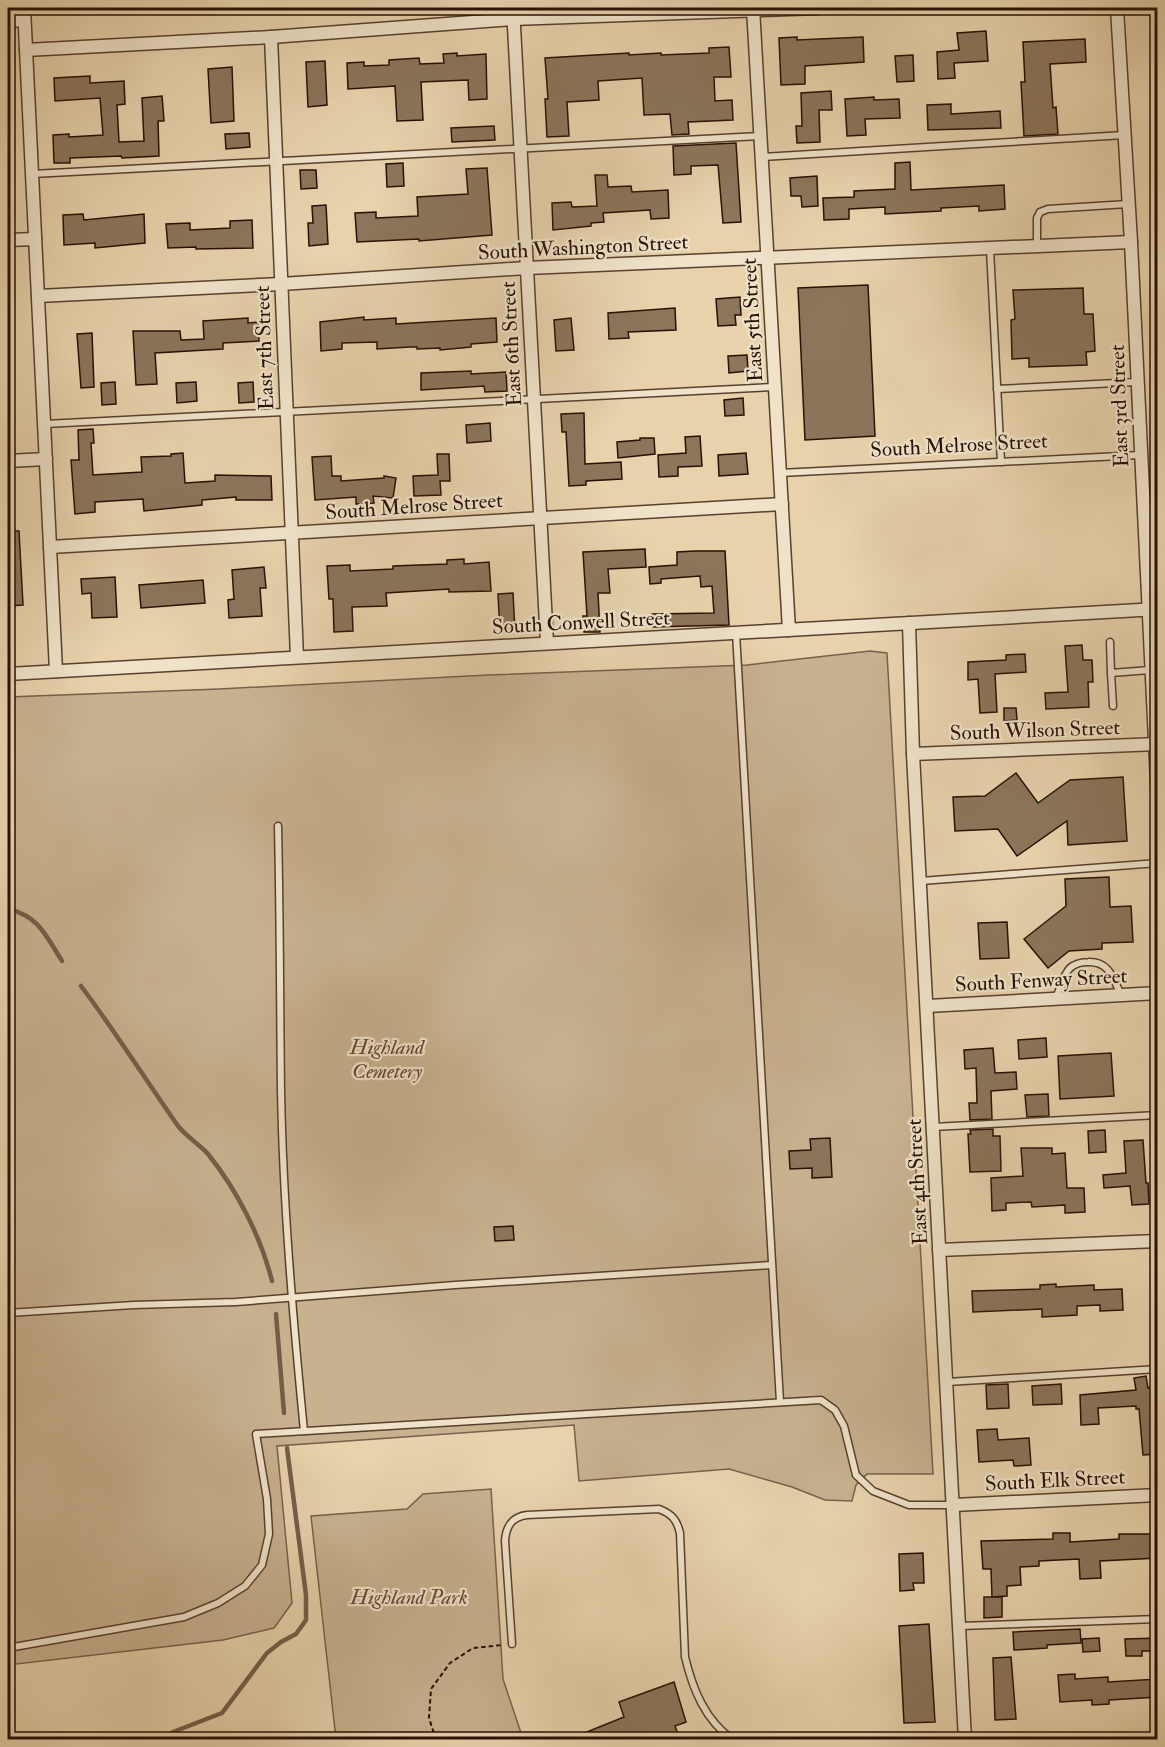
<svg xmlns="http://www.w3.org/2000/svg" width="1165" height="1747" viewBox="0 0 1165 1747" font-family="'IM FELL Double Pica',serif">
<rect width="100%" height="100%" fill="#e7d2ac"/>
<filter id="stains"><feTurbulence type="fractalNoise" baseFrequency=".00333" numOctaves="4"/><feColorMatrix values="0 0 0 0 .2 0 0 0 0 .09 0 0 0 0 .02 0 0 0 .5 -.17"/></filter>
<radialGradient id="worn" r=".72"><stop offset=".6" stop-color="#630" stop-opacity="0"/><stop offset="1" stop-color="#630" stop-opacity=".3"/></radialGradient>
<!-- green -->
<g fill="#c7b18f" stroke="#78604a" stroke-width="1.5">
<polygon points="870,651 887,653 933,1474 867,1474 856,1485 852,1501 825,1500 792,1487 729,1469 579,1481 574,1425 277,1446 292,1603 274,1628 223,1640 8,1665 8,697 219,689 488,675 747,665"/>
<polygon points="491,1489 503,1679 523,1739 336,1739 311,1516 407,1509 423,1494"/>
</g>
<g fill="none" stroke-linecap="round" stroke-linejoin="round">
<!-- stream -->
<g stroke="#745d47" stroke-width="4.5">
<path d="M8,909C39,916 46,936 62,961"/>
<path d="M81,986C115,1031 145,1079 178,1126C187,1137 199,1144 208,1154C237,1190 261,1237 272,1281"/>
<polyline points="276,1314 284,1413"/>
<polyline points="166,1740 173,1732 222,1713 267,1653 281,1642 296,1634 306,1620 306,1595 287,1448"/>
</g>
</g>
<!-- building -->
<g fill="#8b755b" stroke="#281004" stroke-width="1.5">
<polygon points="986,31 988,61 954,63 955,78 938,79 937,52 959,50 957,33"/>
<polygon points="797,37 797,40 863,37 864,62 805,66 805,84 781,85 779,38"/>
<polygon points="1085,39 1086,62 1050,64 1053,108 1056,107 1058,134 1024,136 1021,82 1025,82 1023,42"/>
<polygon points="729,47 731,77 714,77 715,101 732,100 733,120 688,122 689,134 672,135 670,114 644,115 642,78 598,81 599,100 567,102 569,136 547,137 545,99 548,99 545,58 629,53 629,55 661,53 661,55 709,53 709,48"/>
<polygon points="457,53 457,56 486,54 487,99 469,100 468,80 421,82 423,120 397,121 395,86 348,89 347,63 364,62 364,66 389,65 389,60 419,58 420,64 444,63 443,54"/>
<polygon points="913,55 914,81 897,82 895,56"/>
<polygon points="325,61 327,105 308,107 306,62"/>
<polygon points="232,67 234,121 211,123 208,69"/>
<polygon points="90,76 90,83 124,81 125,104 117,105 119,142 144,141 142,98 162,96 164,121 158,121 159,156 122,158 121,156 70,158 70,163 54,163 53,135 69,134 69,137 103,135 100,98 55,101 54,78"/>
<polygon points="831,91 832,110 819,110 820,142 797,143 796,126 802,126 801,93"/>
<polygon points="874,97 874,100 899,99 900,118 865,119 866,135 847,136 845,99"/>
<polygon points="951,104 951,114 1000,111 1001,128 928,130 927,105"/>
<polygon points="494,126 495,140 452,142 451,128"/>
<polygon points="249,133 250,147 226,149 225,134"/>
<polygon points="736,143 741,222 723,223 718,165 691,166 691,174 674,175 673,146"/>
<polygon points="910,162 911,190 1004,185 1005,209 979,211 979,206 941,208 941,211 885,214 885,207 849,209 849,219 824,220 823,198 854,197 854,191 895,189 895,163"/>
<polygon points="403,163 404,186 387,187 386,164"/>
<polygon points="487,168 492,235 419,241 419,239 357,242 355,213 376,212 376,218 418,216 417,197 468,194 466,169"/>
<polygon points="300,170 316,170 317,188 301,189"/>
<polygon points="595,175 607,175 608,187 631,186 632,192 668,190 669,218 651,219 650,210 603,213 604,222 591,223 591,226 553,230 552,203 571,202 572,207 597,206"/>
<polygon points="817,176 818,206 802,207 801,196 791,196 790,178"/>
<polygon points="326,205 328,244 309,246 308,223 313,223 312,206"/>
<polygon points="83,214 84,220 144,214 145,243 95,248 95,243 64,245 63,215"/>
<polygon points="252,220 253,248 196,249 196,247 168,248 166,224 190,223 190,230 230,228 230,221"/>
<polygon points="868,285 875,436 805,440 798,288"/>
<polygon points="1083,288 1084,314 1093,314 1095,351 1086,352 1087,365 1029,367 1029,358 1012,359 1011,320 1015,319 1013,290"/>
<polygon points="740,297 741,315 735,315 736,325 718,326 716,299"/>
<polygon points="675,308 676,330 628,332 629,338 609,339 608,313"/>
<polygon points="364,317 364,320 396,318 396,324 496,318 497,342 471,344 471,347 440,350 440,348 417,349 417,347 410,347 377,349 377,342 342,343 342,349 321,351 320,322"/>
<polygon points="248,318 248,323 258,322 259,341 223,343 223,349 155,353 157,384 136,385 133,331 180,331 181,340 204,339 203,321"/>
<polygon points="571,318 574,350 556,351 554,320"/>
<polygon points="92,333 94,387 81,388 77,334"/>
<polygon points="747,355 748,371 729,373 728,356"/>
<polygon points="471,371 471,374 506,372 507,391 485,392 484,386 421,390 421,373"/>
<polygon points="115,382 116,404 102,405 101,383"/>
<polygon points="196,382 197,401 177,403 176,383"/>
<polygon points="253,382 254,402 239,403 238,383"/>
<polygon points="743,398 744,415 725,416 724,400"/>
<polygon points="584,413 585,464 621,462 622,479 586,481 586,485 569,486 566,432 562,432 561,414"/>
<polygon points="490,423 491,441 467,443 466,425"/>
<polygon points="93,429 94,443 91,443 93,475 142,472 141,457 171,456 171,454 183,453 185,483 215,481 215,475 271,476 272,500 236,500 236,497 202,500 202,505 144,511 143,499 95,502 95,512 75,514 71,460 79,460 78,430"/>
<polygon points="700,436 702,466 678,467 678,476 659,477 658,455 686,453 685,437"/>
<polygon points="640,438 654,438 655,454 618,458 617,442 640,440"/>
<polygon points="746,453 748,474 719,476 718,455"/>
<polygon points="437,454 449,454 450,481 440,481 441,495 414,496 413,476 438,475"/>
<polygon points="331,456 332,476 341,476 341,481 384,478 384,476 396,478 393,498 373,496 374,503 356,504 356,497 315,500 312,457"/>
<polygon points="8,531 19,531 23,605 8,606"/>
<polygon points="645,549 646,567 608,569 610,593 598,593 600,632 584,632 583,616 587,616 583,552"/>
<polygon points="695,551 725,551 729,625 653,627 652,614 714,613 712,586 701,587 700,576 661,579 661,583 650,584 649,567 677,565 677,552"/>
<polygon points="464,559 464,564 489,562 491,591 449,592 449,589 386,593 387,606 352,607 353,631 334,632 333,599 329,599 327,566 350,565 350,571 393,569 393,566 447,564 447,560"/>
<polygon points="264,567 266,588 260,588 262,616 229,618 228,600 234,599 232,570"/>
<polygon points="115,577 117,617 92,618 91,593 82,594 81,579"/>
<polygon points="203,580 205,603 141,608 139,585"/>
<polygon points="513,593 515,631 500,632 498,594"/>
<polygon points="1082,645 1083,660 1092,660 1093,682 1088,682 1089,707 1046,709 1045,693 1068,692 1065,646"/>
<polygon points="1025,654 1026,672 995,674 997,712 980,713 978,679 968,680 968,662 1006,660 1006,655"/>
<polygon points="1004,708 1016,708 1017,720 1004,721"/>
<polygon points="1016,773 1038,803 1070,780 1123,777 1127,841 1068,845 1067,821 1017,856 998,829 955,831 953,797 985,796"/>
<polygon points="1109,877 1110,907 1131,906 1133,942 1102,943 1102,949 1069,951 1048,968 1024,939 1066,906 1065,879"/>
<polygon points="1007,922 1009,958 980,959 978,923"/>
<polygon points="1046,1038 1047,1057 1019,1059 1018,1040"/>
<polygon points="993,1048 995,1073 1016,1072 1017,1089 991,1091 992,1119 970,1120 969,1103 977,1103 976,1068 965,1069 964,1050"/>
<polygon points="1111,1053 1114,1096 1060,1099 1058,1056"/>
<polygon points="1048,1094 1049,1116 1027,1117 1025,1095"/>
<polygon points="993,1129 993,1136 1000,1136 1001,1171 970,1172 968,1134 971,1134 970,1130"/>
<polygon points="1105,1130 1106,1152 1089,1153 1088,1131"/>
<polygon points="830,1138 832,1177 812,1178 812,1168 790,1169 789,1151 811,1150 810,1139"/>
<polygon points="1143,1140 1146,1183 1148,1183 1149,1204 1132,1205 1130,1186 1104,1188 1103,1175 1126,1173 1124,1141"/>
<polygon points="1021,1148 1052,1148 1052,1154 1065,1153 1067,1188 1084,1188 1085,1212 1065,1213 1065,1205 1032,1207 1031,1202 1006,1203 1006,1210 992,1211 991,1178 1023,1176"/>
<polygon points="513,1226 514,1240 495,1241 494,1227"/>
<polygon points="1056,1284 1056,1287 1094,1285 1094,1290 1122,1289 1123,1310 1100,1311 1100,1305 1077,1306 1077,1315 1042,1317 1042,1309 973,1312 972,1291 1040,1289 1040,1285"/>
<polygon points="1146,1376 1148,1388 1155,1387 1156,1408 1153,1408 1155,1435 1158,1435 1158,1454 1143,1455 1139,1409 1136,1409 1136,1406 1098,1408 1099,1424 1081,1425 1080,1395 1136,1390 1134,1378"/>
<polygon points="1008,1384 1009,1408 987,1409 986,1385"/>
<polygon points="1061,1384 1062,1404 1033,1405 1032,1386"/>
<polygon points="997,1429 998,1440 1029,1438 1031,1465 1014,1466 1013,1460 979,1462 977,1430"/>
<polygon points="1053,1533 1070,1533 1070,1542 1119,1539 1119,1534 1158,1534 1158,1558 1100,1561 1101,1578 1080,1579 1079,1559 1039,1561 1039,1566 1020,1567 1021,1585 1007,1586 1007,1596 992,1597 991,1569 983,1569 981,1541 1053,1539"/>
<polygon points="923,1553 924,1583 913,1583 914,1590 900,1591 899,1554"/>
<polygon points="984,1597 1002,1597 1002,1617 984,1618"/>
<polygon points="929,1624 935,1722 904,1723 899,1626"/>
<polygon points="1080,1629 1081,1643 1047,1645 1047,1648 1014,1650 1013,1632"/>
<polygon points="1099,1638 1100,1651 1083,1652 1082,1639"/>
<polygon points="1158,1638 1158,1651 1142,1651 1142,1656 1126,1656 1125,1639"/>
<polygon points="1011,1657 1016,1719 995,1720 993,1658"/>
<polygon points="1075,1674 1075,1679 1108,1677 1108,1682 1158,1679 1158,1697 1109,1700 1109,1704 1092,1705 1092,1700 1060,1702 1058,1675"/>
<polygon points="674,1682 686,1722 675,1726 680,1740 567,1740 624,1717 619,1702"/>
</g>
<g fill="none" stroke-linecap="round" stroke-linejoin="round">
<!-- lane casing -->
<g stroke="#58402e" stroke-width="9">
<g id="lane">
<polyline points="762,157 1125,135"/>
<polyline points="32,174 760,136"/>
<polyline points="1037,246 1037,218 1040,212 1048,209 1128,204"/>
<polyline points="990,249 1001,462"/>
<polyline points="997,389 1137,382"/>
<polyline points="45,424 774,387"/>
<polyline points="780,473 1140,455"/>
<polyline points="736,633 780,1402"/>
<polyline points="1110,642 1111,673 1150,670"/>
<polyline points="1111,673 1113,706"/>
<path d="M278,826C280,914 280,1002 281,1090C283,1204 293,1318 304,1431"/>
<polyline points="921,881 1158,863"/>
<path d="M1056,998C1060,989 1063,975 1070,968C1074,964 1082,962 1088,962C1109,961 1113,978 1121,995"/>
<polyline points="933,1127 1158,1115"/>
<polyline points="8,1313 134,1305 236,1302 455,1285 772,1265"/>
<polyline points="947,1382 1158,1369"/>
<polyline points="960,1626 1158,1619"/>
<path d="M512,1644L505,1541C506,1527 511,1517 527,1515L659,1509C672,1514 677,1520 680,1533L685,1657C693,1690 705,1720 733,1740"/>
<polyline points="8,1648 184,1617 218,1603 245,1586 262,1565 269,1534 267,1499 256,1434 821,1400 835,1410 844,1426 856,1475 873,1491 909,1505 953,1505"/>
</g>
</g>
<!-- street casing -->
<g stroke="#58402e" stroke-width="15">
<g id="street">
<polyline points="24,8 56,671"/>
<polyline points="513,8 547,643"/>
<polyline points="753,8 789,630"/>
<polyline points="1117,8 1131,242 1158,803"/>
<polyline points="8,21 24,20"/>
<polyline points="271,37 297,657"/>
<polyline points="26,50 271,37 513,19 819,8"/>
<polyline points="8,240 35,239"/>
<polyline points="38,296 281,284 527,268 1131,242"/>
<polyline points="8,461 46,459"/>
<path d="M50,547C294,534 538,517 782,504"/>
<polyline points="909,623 913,754 965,1740"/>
<polyline points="8,674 1158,609"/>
<polyline points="913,754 1158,744"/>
<polyline points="928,1006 1158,993"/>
<polyline points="939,1250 1158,1241"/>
<polyline points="954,1505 1158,1495"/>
</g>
</g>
<!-- path -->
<polyline stroke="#281004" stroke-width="2" stroke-dasharray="4.5 3" stroke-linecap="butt" points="436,1740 429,1718 431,1689 450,1663 473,1648 502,1645"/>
<!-- lane -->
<use href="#lane" stroke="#efe2c9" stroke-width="6"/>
<!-- street -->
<use href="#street" stroke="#efe2c9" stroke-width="12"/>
</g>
<g text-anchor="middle" stroke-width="4.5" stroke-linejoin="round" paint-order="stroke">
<!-- street labels -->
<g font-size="21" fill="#281004" stroke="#efe2c9">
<text transform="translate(583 247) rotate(-3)" y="7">South Washington Street</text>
<text transform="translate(752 320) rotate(-93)" y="7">East 5th Street</text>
<text transform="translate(511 344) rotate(-93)" y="7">East 6th Street</text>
<text transform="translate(264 348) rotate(-92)" y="7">East 7th Street</text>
<text transform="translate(1119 406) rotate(-92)" y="7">East 3rd Street</text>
<text transform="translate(959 445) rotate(-3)" y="7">South Melrose Street</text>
<text transform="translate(414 506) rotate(-4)" y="7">South Melrose Street</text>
<text transform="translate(581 622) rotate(-3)" y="7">South Conwell Street</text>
<text transform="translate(1035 730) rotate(-2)" y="7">South Wilson Street</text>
<text transform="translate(1041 980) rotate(-3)" y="7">South Fenway Street</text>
<text transform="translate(917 1182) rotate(-93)" y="7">East 4th Street</text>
<text transform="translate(1055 1480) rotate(-3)" y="7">South Elk Street</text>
</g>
<!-- park labels -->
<g font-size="21" font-style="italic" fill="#604835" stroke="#efe2c9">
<text x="387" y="1054">Highland<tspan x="387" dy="24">Cemetery</tspan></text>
<text x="409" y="1604">Highland Park</text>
</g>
</g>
<!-- margin -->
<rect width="1165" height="1747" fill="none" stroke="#e7d2ac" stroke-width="30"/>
<rect x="9" y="9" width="1147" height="1729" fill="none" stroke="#281004" stroke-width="3"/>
<rect x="15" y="15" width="1135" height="1717" fill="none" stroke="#281004" stroke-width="1.5"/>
<rect width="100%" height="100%" filter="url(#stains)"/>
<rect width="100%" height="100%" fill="url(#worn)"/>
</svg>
